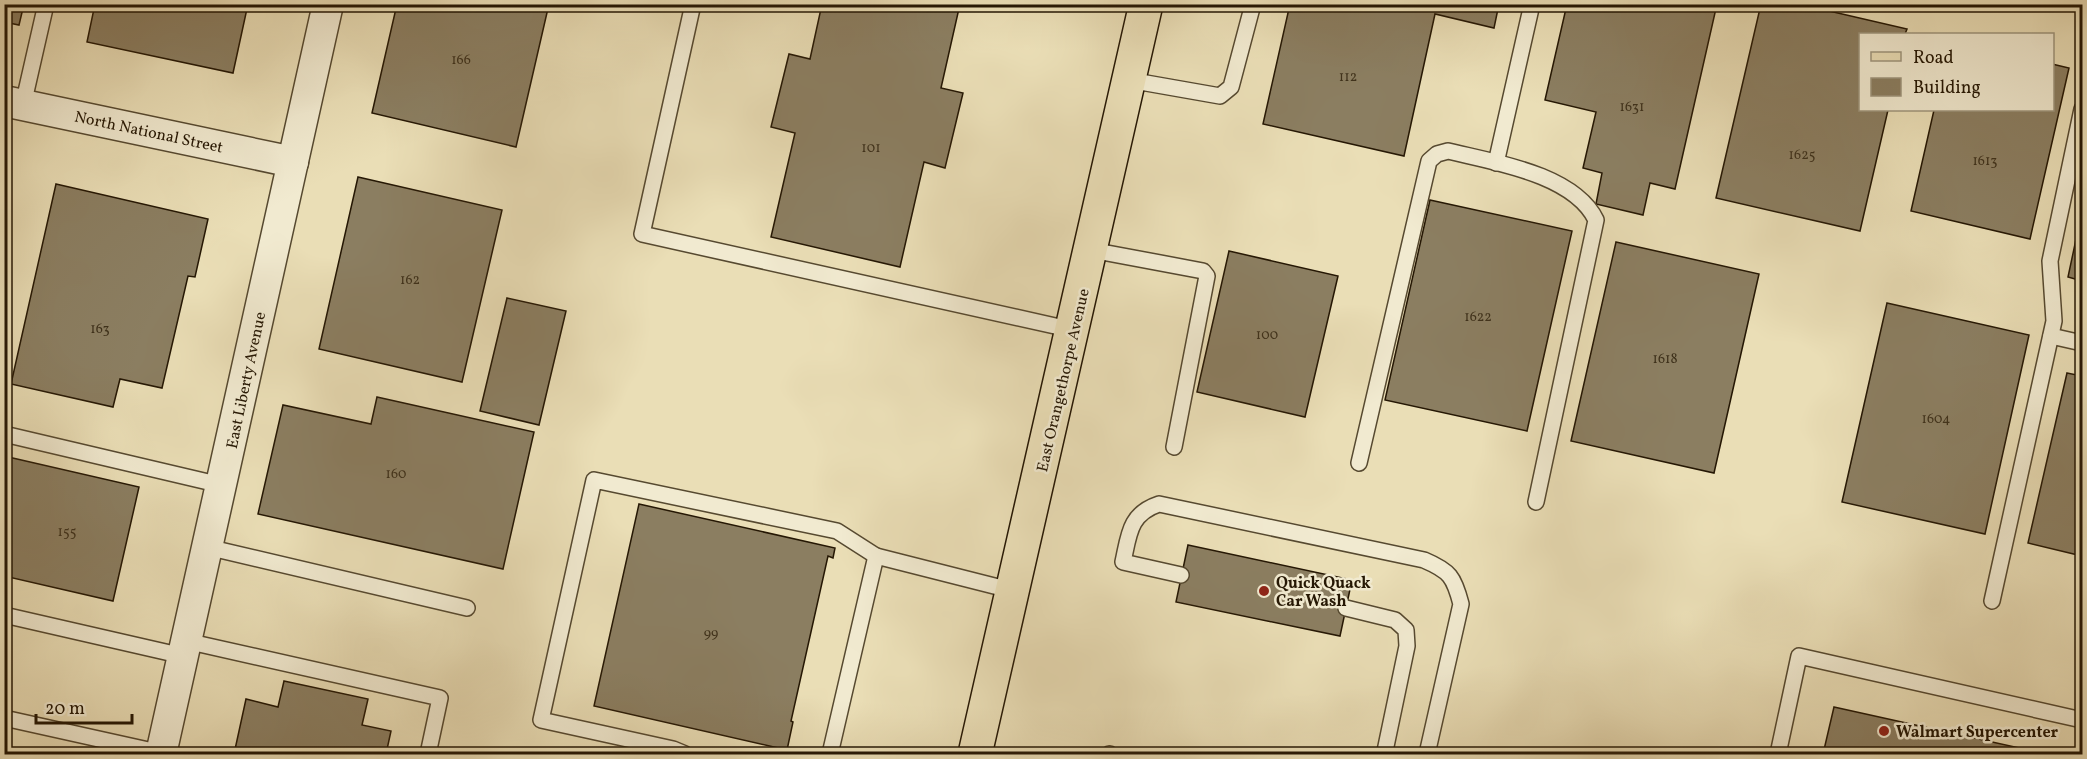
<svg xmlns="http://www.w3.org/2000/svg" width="2087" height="759" viewBox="0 0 2087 759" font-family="Vollkorn,serif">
<rect width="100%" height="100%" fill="#eadeb6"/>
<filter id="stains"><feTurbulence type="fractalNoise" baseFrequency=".00333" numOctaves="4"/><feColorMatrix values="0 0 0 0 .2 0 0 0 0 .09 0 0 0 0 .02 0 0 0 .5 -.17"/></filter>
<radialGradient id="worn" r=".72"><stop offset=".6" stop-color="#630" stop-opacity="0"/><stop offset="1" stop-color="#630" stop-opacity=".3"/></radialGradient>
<!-- building -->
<g fill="#8b7e61" stroke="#251704" stroke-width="1.5">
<polygon points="4,4 24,4 19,25 4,22"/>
<polygon points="95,4 248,4 233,73 87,42"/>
<polygon points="397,4 549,4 516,147 372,113"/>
<polygon points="822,4 960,4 941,88 963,93 945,168 924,162 900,267 771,237 795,133 771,127 789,54 810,59"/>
<polygon points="1290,4 1499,4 1494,28 1435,14 1404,156 1263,124"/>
<polygon points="1567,4 1717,4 1675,189 1650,183 1643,215 1596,204 1602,173 1583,168 1596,112 1545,100"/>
<polygon points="1761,4 1799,4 1907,29 1905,34 1860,34 1860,110 1888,110 1860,231 1716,198"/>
<polygon points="2052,64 2069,68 2030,239 1911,211 1934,110 2052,110"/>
<polygon points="358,177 502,210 462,382 319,349"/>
<polygon points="56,184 208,219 195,277 188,276 162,388 120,379 113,407 11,384"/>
<polygon points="1430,200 1572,231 1527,431 1385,400"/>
<polygon points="2082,211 2082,281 2068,277"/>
<polygon points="1616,242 1759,274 1714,473 1571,441"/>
<polygon points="1229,251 1338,276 1305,417 1197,392"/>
<polygon points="507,298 566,311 539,425 480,411"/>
<polygon points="1887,303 2029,335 1985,534 1842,502"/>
<polygon points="2067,373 2082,376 2082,556 2028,543"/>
<polygon points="377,397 534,432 503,569 258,514 283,405 371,424"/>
<polygon points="4,456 139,487 113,601 4,576"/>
<polygon points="639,504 835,548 833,558 828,556 791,721 793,722 787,750 594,706"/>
<polygon points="1188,545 1352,580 1340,636 1176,602"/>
<polygon points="284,681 368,699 362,725 391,731 386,754 234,754 246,699 278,707"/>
<polygon points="1834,707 2046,754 1823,754"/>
</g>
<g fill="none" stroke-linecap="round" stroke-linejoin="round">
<!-- lane casing -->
<g stroke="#564930" stroke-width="18">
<g id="lane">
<polyline points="693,4 642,234 1073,330"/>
<polyline points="1129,80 1220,96 1231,87 1253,4"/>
<polyline points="23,105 46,4"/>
<polyline points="1496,163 1532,4"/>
<polyline points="1091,250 1203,271 1207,276 1174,447"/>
<polyline points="2051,336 2082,343"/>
<polyline points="4,434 221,485"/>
<path d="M1359,463L1429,161L1437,154L1448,151C1493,162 1574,174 1596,220L1536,502"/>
<polyline points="207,547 467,608"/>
<path d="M1181,575L1123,562C1129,535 1129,514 1159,504L1424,560C1450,571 1454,577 1461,604L1427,754"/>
<polyline points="1992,601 2054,321 2050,261 2082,109"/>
<polyline points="1346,608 1395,620 1406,630 1407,646 1385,751"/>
<polyline points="4,615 183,656"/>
<polyline points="186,641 440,698 428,754"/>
<polyline points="4,718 162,753"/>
<polyline points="685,754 673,749 541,720 594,480 837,531 876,556"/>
<polyline points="830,754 876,556 1014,591"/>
<polyline points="1109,754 1110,754"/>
<polyline points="1778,754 1799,656 2082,720"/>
</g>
</g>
<!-- street casing -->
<g stroke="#564930" stroke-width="33">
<g id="street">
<polyline points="4,101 293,162"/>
<polyline points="161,754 328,4"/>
</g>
</g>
<!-- primary casing -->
<g stroke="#251704" stroke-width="36">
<polyline id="primary" points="975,754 1146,4"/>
</g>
<!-- lane -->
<use href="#lane" stroke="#f1ead0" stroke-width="15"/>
<!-- street -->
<use href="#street" stroke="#f1ead0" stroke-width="30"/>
<!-- primary -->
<use href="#primary" stroke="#eadeb6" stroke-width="33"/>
</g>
<!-- markers -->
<g fill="#8f2418" stroke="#f1ead0" stroke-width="2">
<circle cx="1264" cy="591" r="6"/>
<circle cx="1884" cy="731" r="6"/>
</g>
<g text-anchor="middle" stroke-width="5" stroke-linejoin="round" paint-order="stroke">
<!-- number labels -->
<g font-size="14" fill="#3e311b">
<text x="461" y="64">166</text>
<text x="1348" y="81">112</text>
<text x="1632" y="111">1631</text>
<text x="871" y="152">101</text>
<text x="1802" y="159">1625</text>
<text x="1985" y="165">1613</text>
<text x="410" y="284">162</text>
<text x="1478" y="321">1622</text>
<text x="100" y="333">163</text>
<text x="1267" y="339">100</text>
<text x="1665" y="363">1618</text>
<text x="1936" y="423">1604</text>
<text x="396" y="478">160</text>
<text x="67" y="536">155</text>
<text x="711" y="637">99</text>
</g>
<!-- street labels -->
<g font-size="16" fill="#251704" stroke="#f1ead0">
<text transform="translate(149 131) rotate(12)" y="6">North National Street</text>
<text transform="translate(245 380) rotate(-78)" y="6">East Liberty Avenue</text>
<text transform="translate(1062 380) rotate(-77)" y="6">East Orangethorpe Avenue</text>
</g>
<!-- poi labels -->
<g font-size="16" font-weight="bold" fill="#251704" stroke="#f1ead0" text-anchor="start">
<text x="1276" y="588">Quick Quack<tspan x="1276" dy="18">Car Wash</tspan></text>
<text x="1896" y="737">Walmart Supercenter</text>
</g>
</g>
<!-- margin -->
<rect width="2087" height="759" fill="none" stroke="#eadeb6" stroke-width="24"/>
<rect x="6" y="6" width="2075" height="747" fill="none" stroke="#251704" stroke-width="3"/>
<rect x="12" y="12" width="2063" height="735" fill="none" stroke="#251704" stroke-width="1.5"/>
<!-- legend -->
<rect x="1859" y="33" width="195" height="78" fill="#f1ead0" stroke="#9f967e" stroke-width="1.5"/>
<rect x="1871" y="52" width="30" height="9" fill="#eadeb6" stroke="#9f967e" stroke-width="1.5"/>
<text x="1913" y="63" font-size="18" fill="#251704">Road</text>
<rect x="1871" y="78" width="30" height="18" fill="#8b7e61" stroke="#9f967e" stroke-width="1.5"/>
<text x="1913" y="93" font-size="18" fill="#251704">Building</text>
<!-- scale -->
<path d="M36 714v9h96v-9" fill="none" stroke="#251704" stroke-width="3"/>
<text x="45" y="714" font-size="18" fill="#251704" stroke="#f1ead0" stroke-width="4.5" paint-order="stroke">20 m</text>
<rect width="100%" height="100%" filter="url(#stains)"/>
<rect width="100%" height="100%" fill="url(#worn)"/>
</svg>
